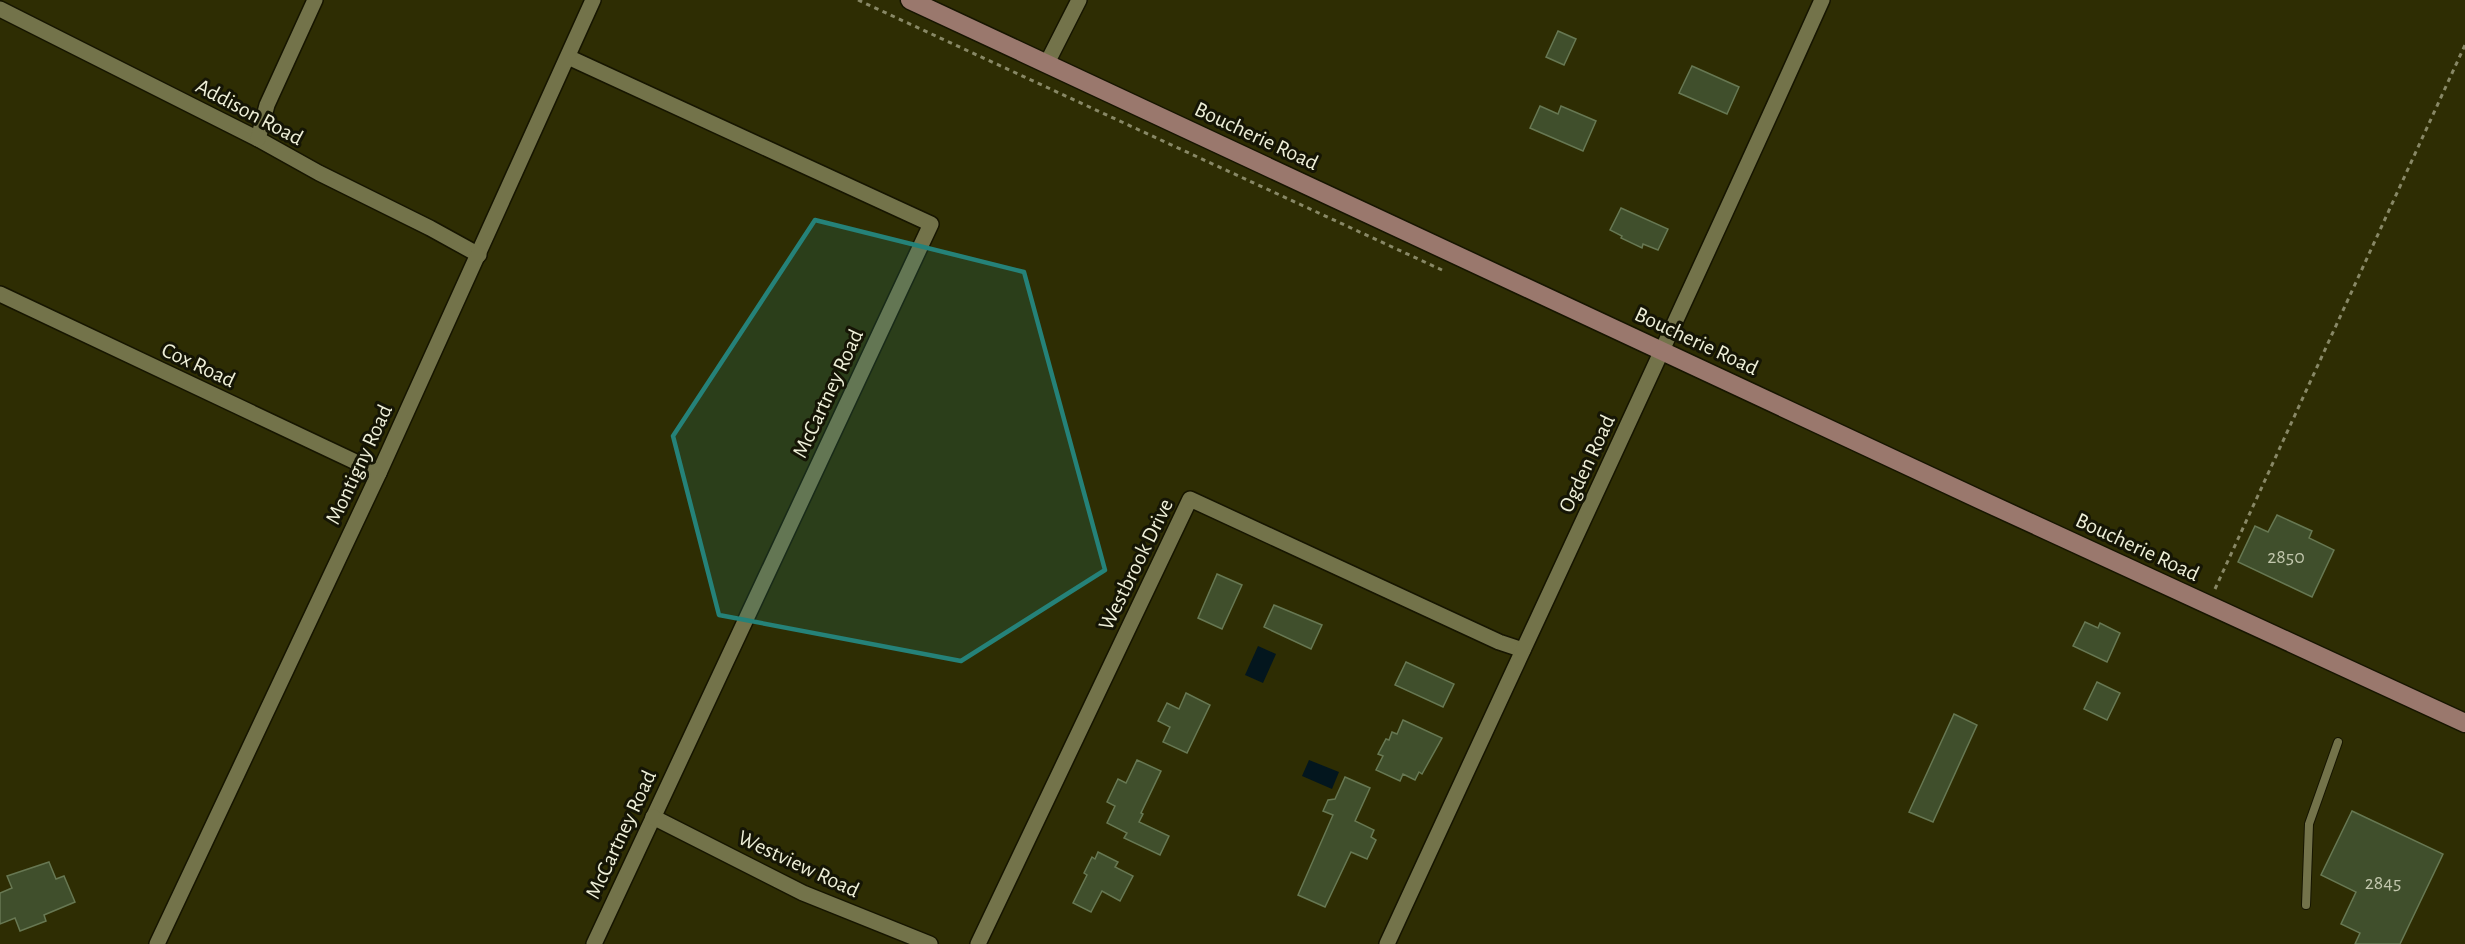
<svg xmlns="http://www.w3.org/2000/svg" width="2465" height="944" viewBox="0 0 2465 944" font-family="'Alegreya Sans',sans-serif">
<rect width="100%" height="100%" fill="#2e2d03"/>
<!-- water -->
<g fill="#03161e">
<polygon points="1258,646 1276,654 1263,683 1245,675"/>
<polygon points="1309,760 1339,772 1332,789 1302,776"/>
</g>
<!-- building -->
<g fill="#404f2c" stroke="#677853" stroke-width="1.5">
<polygon points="1558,31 1576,39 1564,65 1546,57"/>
<polygon points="1692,66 1739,87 1727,114 1679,93"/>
<polygon points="1540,106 1558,114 1561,106 1596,121 1583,151 1530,128"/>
<polygon points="1621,208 1668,229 1658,250 1643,244 1642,248 1621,238 1622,236 1610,230"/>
<polygon points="2277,515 2312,531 2309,538 2334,550 2312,597 2238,562 2255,526 2268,532"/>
<polygon points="1217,574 1242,585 1222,629 1198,618"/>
<polygon points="1274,605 1322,625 1311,649 1264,627"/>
<polygon points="2085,622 2098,628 2100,623 2120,633 2107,662 2073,646"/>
<polygon points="1406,662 1454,684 1443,707 1395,685"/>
<polygon points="2097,682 2120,693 2107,720 2084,709"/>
<polygon points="1186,693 1210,705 1187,753 1163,742 1170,727 1158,721 1167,703 1179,709"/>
<polygon points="1954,714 1977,725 1933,822 1909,812"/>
<polygon points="1403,720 1442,738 1422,774 1419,772 1415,780 1403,774 1400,781 1376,770 1383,756 1378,754 1386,739 1389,740 1392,732 1397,734"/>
<polygon points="1137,760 1161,771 1141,813 1143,814 1139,822 1169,836 1160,855 1124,838 1127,833 1107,823 1115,806 1107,802 1118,779 1126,783"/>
<polygon points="1345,777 1370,788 1355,821 1374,830 1371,837 1376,840 1367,859 1351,852 1325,907 1298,895 1333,815 1323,811 1328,800 1335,799"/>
<polygon points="2352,811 2443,854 2400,944 2355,944 2360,933 2341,924 2356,892 2321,875"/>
<polygon points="1098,852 1118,862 1115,867 1133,876 1120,901 1102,891 1091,912 1073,903 1087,875 1084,873 1092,857 1095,859"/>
<polygon points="49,862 56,879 64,876 75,902 44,915 46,921 20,931 15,918 0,924 0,893 12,888 7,876"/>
</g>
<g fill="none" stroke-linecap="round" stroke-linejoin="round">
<!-- lane casing -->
<g stroke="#161500" stroke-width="10">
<polyline id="lane" points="2306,905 2309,824 2338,742"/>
</g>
<!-- street casing -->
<g stroke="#161500" stroke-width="18">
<g id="street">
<polyline points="0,9 258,139 319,173 430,228 479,255"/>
<polyline points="568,57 931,224 594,944"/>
<polyline points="1047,63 1079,0"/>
<polyline points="258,139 267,105 315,0"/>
<polyline points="0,294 379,473"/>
<polyline points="653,817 803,893 930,944"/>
<polyline points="157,944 379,473 593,0"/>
<polyline points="978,944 1190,499 1499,642 1523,650"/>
<path d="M1387,944C1532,629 1680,316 1822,0"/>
</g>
</g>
<!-- secondary casing -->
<g stroke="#161500" stroke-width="21">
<polyline id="secondary" points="910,0 1981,500 2465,723"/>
</g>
<!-- path -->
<g stroke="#886" stroke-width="3" stroke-dasharray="4.5 4.5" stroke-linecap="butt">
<polyline points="858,0 1442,270"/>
<polyline points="2215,589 2465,45"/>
</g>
<!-- lane -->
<use href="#lane" stroke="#73734a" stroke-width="8"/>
<!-- street -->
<use href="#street" stroke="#73734a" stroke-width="15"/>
<!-- secondary -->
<use href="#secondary" stroke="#9a786d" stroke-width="18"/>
</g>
<!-- marked area -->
<path fill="#258279" fill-opacity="0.2" stroke="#258279" stroke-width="4.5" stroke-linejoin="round" d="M815,220L1024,272L1105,570L961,661L719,615L673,436Z"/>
<g text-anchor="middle" stroke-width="6" stroke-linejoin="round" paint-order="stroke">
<!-- number labels -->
<g font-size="20" fill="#c2c7ad">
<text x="2286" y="563">2850</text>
<text x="2383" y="889">2845</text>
</g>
<!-- street labels -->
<g font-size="22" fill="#eeefd8" stroke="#151505">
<text transform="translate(250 111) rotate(28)" y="8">Addison Road</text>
<text transform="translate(1257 135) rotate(25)" y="8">Boucherie Road</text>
<text transform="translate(1697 340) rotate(25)" y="8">Boucherie Road</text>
<text transform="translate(199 364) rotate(25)" y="8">Cox Road</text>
<text transform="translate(827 393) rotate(-65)" y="8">McCartney Road</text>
<text transform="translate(1586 463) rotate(-65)" y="8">Ogden Road</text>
<text transform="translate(358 464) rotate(-65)" y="8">Montigny Road</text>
<text transform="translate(2138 546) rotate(25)" y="8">Boucherie Road</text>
<text transform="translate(1135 564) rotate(-64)" y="8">Westbrook Drive</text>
<text transform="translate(620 834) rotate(-65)" y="8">McCartney Road</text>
<text transform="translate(799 863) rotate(25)" y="8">Westview Road</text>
</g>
</g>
</svg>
